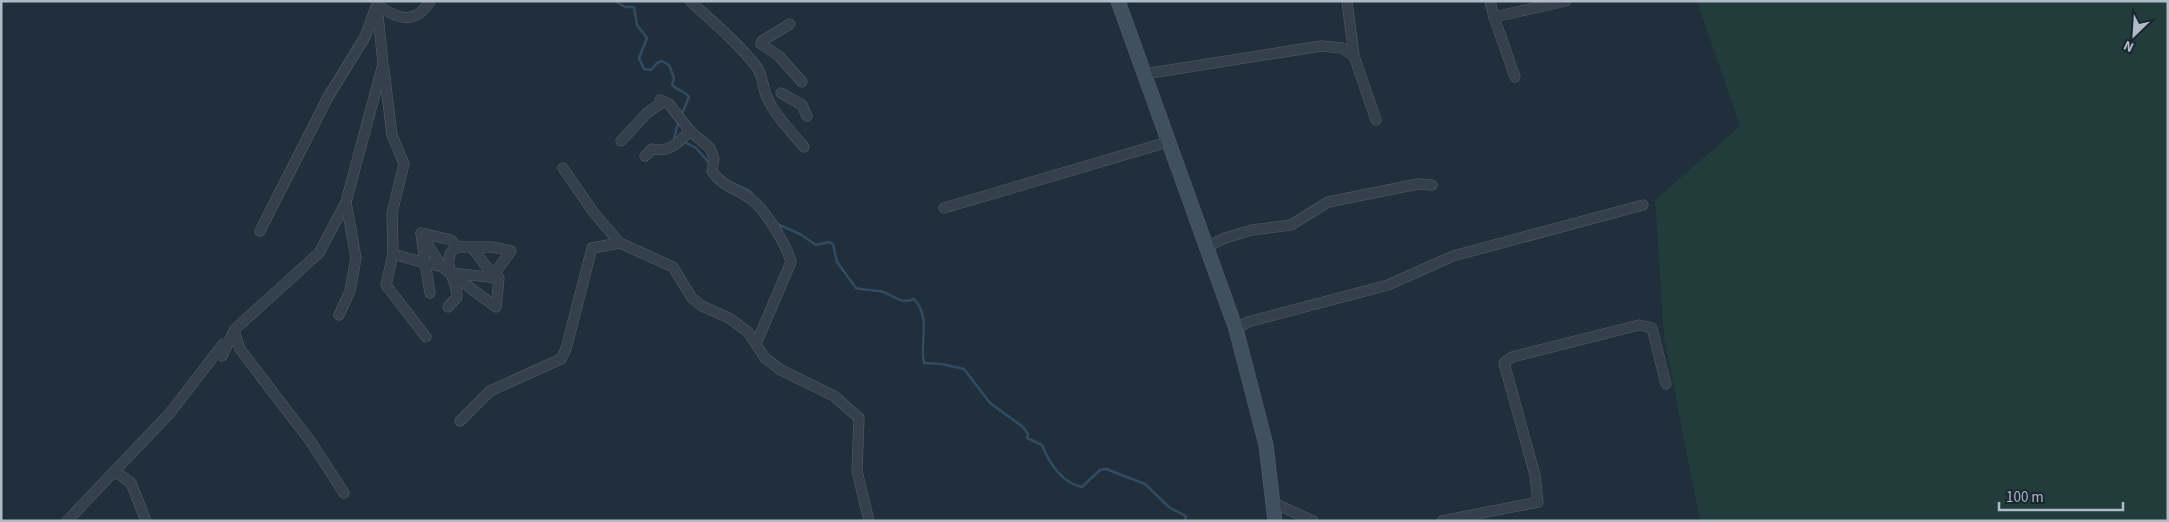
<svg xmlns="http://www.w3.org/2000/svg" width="2169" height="522" viewBox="0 0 2169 522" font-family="'Source Sans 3',sans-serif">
<rect width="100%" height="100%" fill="#202f3b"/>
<!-- green -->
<polygon fill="#223c3c" points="1697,1 2168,1 2168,521 1700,521 1664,337 1655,200 1740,126"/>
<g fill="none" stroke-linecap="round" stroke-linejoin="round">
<!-- stream -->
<g stroke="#314c62" stroke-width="2.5">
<path d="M615,1L625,7H634L637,25L647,38L639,58L644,69L651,70L657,63L662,61L669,65L674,78L672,85C678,91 685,91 689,97L682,114"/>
<polyline points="674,139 678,123"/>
<polyline points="686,143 696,148 710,164"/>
<polyline points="730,182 750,191 753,195"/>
<path d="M777,224L800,234L816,245L829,242L833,244L837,262L856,288C864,290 872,290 880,291C893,294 899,305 914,299C932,319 919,341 924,363L942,364L964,369L990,403L1023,427L1028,434L1027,438L1042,445C1049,463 1062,483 1082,487L1100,470L1106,469L1145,484L1170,508L1186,516L1185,521"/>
</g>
<!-- street casing -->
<g stroke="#525f69" stroke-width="11">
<g id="street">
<path d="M690,1C713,22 737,42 756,66C763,75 762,84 766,95C773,114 792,132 804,147"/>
<polyline points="1347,1 1354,56 1376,120"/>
<polyline points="1490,1 1494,17 1566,1"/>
<polyline points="1494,17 1515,77"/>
<polyline points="790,24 762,41 761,44 779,56 802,82"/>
<polyline points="384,70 392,135 404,164 392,213 393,254 386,285 426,337"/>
<polyline points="1144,74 1321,46 1342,48 1354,56"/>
<polyline points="781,93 802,105 807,116"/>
<path d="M660,100L669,104L690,131L710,148L714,159L712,171C721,186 738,189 752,200C767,212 786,244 791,262L756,344"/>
<polyline points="621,141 647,113 663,102"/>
<path d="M645,156L652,149C669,153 678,143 690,131"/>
<polyline points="563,168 594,213 620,243 673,267 692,298 702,306 729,318 748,332 765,358 781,370 834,396 859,418 857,471 869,521"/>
<polyline points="944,208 1168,142"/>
<polyline points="260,231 328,97 365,37 376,7"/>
<path d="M421,233L451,240L457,247H492L511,251L497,270L492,271C482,265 480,255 472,248"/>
<polygon points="421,233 441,266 425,263"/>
<polyline points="1206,247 1225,238 1252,230 1291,225 1328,202 1418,184 1432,185"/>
<polyline points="393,254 425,263 430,293"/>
<polyline points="441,266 496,307 499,278 450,273"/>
<path d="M448,307L457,297C458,283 438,257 457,247"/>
<polyline points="339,315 350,291 356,258 346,202"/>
<polyline points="1236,329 1248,322 1388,285 1453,256 1643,205"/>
<polyline points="234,331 240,349 311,442 344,493"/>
<path d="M222,356L235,329L319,253L346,202L383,64L377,5C398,19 415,26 430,1"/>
<polyline points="460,421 490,391 561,359 566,349 592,248 620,243"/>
<polyline points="116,472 131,483 146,521"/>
<polyline points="1274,503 1313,521"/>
<polyline points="67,521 170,413 223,344"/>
<polyline points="1442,521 1538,502 1535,475 1504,363 1512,357 1639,325 1652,328 1666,384"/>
</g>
</g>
<!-- secondary casing -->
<g stroke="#525f69" stroke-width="15">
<polyline id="secondary" points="1118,1 1236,329 1266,445 1275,521"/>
</g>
<!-- street -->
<use href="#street" stroke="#34414c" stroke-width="10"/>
<!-- secondary -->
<use href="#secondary" stroke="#41505f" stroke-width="14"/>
</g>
<!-- border -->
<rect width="2169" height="522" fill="none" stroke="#afbcc8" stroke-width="5"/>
<!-- north arrow -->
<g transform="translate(2134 35) rotate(205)" stroke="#192630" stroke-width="4" paint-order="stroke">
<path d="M0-4L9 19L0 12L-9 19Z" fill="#afbcc8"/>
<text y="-8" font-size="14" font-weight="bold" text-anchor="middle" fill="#afbcc8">N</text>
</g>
<!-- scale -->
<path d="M1999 502v8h124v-8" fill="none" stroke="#afbcc8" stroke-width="2.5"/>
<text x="2006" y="502" font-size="15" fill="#afbcc8" stroke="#192630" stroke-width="4" paint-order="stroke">100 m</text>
</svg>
